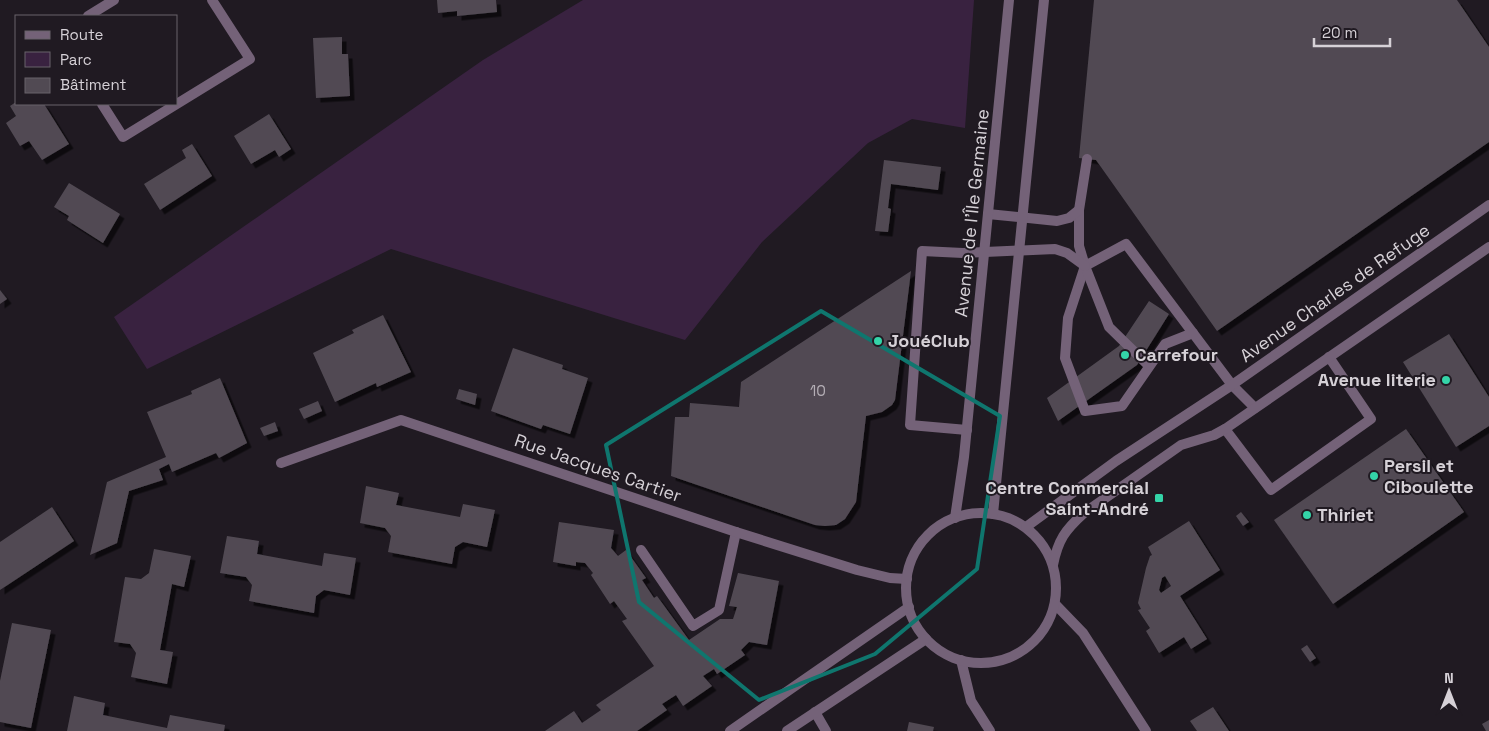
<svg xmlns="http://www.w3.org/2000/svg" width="1489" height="731" viewBox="0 0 1489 731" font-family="'Space Grotesk',sans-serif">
<defs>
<filter id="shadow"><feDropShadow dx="4.5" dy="4.5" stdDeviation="0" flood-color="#0009"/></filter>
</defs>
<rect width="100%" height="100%" fill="#201a22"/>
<!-- green -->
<polygon fill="#392240" points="583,0 974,0 965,128 912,119 868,143 762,242 685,340 391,249 147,369 114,317 483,60"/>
<!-- building -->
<g fill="#514a53" fill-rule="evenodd" filter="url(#shadow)">
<polygon points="437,0 496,0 497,12 457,16 457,11 438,13"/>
<polygon points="1094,0 1457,0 1489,47 1489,142 1217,331 1096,160 1079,158"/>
<polygon points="342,37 342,54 348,54 350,96 316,98 313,38"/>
<polygon points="16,102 16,104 44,104 69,144 42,160 29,141 20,146 6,123 16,116 10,106"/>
<polygon points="269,114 291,149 279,157 275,150 251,164 234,136"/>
<polygon points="192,144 212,176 160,210 144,184 186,158 182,150"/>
<polygon points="884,160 941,167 938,190 891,184 888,208 891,209 888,232 875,231"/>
<polygon points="69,183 120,214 103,243 67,220 69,216 54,207"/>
<polygon points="911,271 895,400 892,405 882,412 866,416 856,502 845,519 836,525 825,526 815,525 671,476 675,417 689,417 690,403 739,407 741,382"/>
<polygon points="0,290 7,299 0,304"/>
<polygon points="1149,301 1169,314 1137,365 1058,421 1047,398 1119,346"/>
<polygon points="383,315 411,372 377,387 376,383 335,402 313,353 354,333 352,330"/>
<polygon points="1449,334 1489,397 1489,426 1456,447 1403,362"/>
<polygon points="513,348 563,365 562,369 588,378 570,434 543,425 541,429 491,411"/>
<polygon points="220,378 247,443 219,458 216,453 172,472 169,464 159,469 163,480 129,491 117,543 90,555 107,482 166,457 147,412 192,394 191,391"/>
<polygon points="459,389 477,394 475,405 456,399"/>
<polygon points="318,401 322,411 304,419 299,409"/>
<polygon points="275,422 278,431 264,436 260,428"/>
<polygon points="1406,429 1464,512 1333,604 1274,520"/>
<polygon points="366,486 399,493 396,505 460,517 463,504 495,510 487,547 463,542 455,547 452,564 388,552 391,536 385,528 360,523"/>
<polygon points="52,507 74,541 0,590 0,542"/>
<polygon points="1241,512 1249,522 1243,526 1236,516"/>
<path d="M1189,521L1220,570L1180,596L1207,639L1191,649L1184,637L1159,653L1146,631L1150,628L1138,610L1141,609L1138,603L1146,568L1150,556L1152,555L1148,547ZM1165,576L1171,586L1161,593L1159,590L1162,578Z"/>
<polygon points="559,522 614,530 611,548 618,556 626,550 646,578 642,580 654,598 657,596 689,640 720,619 733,619 737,607 729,606 738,573 779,581 767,645 749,642 741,650 745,655 717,674 714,669 703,676 712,686 683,706 676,695 662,704 667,710 637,731 545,731 574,711 582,723 601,710 596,705 654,666 622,621 627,619 614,601 610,604 591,575 593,573 585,563 576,562 576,566 553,562"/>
<polygon points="227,536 259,541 257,554 322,566 324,553 356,558 350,595 324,590 316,596 314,613 249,601 252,585 246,577 220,573"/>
<polygon points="154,549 191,556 184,587 172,584 160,650 173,652 167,684 131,677 136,653 130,644 114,642 125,577 141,579 149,573"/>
<polygon points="12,623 51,630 31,728 0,722 0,681"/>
<polygon points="1307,645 1316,658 1310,662 1301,649"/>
<polygon points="74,696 105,703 103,715 167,728 170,715 225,725 224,731 67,731"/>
<polygon points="1213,707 1229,731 1197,731 1190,721"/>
<polygon points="1489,720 1489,731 1486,731 1482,724"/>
<polygon points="909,722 934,727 933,731 907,731"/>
</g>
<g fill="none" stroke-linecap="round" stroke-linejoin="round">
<!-- service -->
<g stroke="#746278" stroke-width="10">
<polyline points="1087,159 1079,210 1079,246 1085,266 1068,318 1065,358 1085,411 1122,406 1165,344 1193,333"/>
<polyline points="988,214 1057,221 1069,218 1079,210"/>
<polyline points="1149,366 1109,327 1085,266 1126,244 1232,385 1255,408"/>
<polyline points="1225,429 1271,490 1371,419 1329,357"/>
<polyline points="967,430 910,425 922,251 963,253 1055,249 1067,253 1085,266"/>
<polyline points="641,550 693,626 719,610 736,532"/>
</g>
<!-- minor -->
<g stroke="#746278" stroke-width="10">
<polyline points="88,16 114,0"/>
<polyline points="102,104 123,137 250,59 212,0"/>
<polyline points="281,463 401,420 736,532 857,570 890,578 907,579"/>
<polyline points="1055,604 1083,633 1146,731"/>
<polyline points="961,660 971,701 990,731"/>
<polyline points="815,712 826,731"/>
</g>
<!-- tertiary -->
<g stroke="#746278" stroke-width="10">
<circle cx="981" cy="588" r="75"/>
<polyline points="993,514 1044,0"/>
<polyline points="955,518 964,457 1009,0"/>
<polyline points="1026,527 1116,461 1232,385 1489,205"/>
<path d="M1053,565C1058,540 1065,530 1084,513L1181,445L1214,435L1225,429L1489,247"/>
<polyline points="730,731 909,607"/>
<polyline points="787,731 926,639"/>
</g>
</g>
<!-- marked area -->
<path fill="none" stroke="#0f766e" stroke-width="4" stroke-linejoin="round" d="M821,311L1000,416L977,569L875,654L759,700L639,602L606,445Z"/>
<!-- markers -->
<g fill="#34d4a8" stroke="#201a22" stroke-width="2">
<circle cx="878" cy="341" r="5"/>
<circle cx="1125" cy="355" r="5"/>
<circle cx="1446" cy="380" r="5"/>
<circle cx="1374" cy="476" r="5"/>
<rect x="1154" y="493" width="10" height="10" rx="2.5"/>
<circle cx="1307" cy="515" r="5"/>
</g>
<g text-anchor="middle" stroke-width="4" stroke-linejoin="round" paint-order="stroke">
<!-- number labels -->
<g font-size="15" fill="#b5afb6">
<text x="818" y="396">10</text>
</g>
<!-- street labels -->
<g font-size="18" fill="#d6d1d7" stroke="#201a22">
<text transform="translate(972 213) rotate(-84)" y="6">Avenue de l'Île Germaine</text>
<text transform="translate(1335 293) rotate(-35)" y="6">Avenue Charles de Refuge</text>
<text transform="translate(598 468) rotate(19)" y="6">Rue Jacques Cartier</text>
</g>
<!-- poi labels -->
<g font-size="18" font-weight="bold" fill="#d6d1d7" stroke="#201a22" text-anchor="start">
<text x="888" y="347">JouéClub</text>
<text x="1135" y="361">Carrefour</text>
<text x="1436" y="386" text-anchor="end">Avenue literie</text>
<text x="1384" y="472">Persil et<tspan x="1384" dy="21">Ciboulette</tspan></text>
<text x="1149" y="494" text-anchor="end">Centre Commercial<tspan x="1149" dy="21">Saint-André</tspan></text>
<text x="1317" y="521">Thiriet</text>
</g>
</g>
<!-- legend -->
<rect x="15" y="15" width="162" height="90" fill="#201a22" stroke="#69636a"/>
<rect x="25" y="31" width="25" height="8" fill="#746278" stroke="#69636a"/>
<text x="60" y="40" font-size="15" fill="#d6d1d7">Route</text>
<rect x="25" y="52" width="25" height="15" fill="#392240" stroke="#69636a"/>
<text x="60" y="65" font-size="15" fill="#d6d1d7">Parc</text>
<rect x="25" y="78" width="25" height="15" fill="#514a53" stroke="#69636a"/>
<text x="60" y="90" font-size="15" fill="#d6d1d7">Bâtiment</text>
<!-- north arrow -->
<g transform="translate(1449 691)" stroke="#201a22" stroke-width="4" paint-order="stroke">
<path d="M0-4L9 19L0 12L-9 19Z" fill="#d6d1d7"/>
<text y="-8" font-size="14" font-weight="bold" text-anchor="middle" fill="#d6d1d7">N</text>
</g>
<!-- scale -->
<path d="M1314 38v8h76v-8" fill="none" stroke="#d6d1d7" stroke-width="2.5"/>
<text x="1322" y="38" font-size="15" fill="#d6d1d7" stroke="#201a22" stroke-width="4" paint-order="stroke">20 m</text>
</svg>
